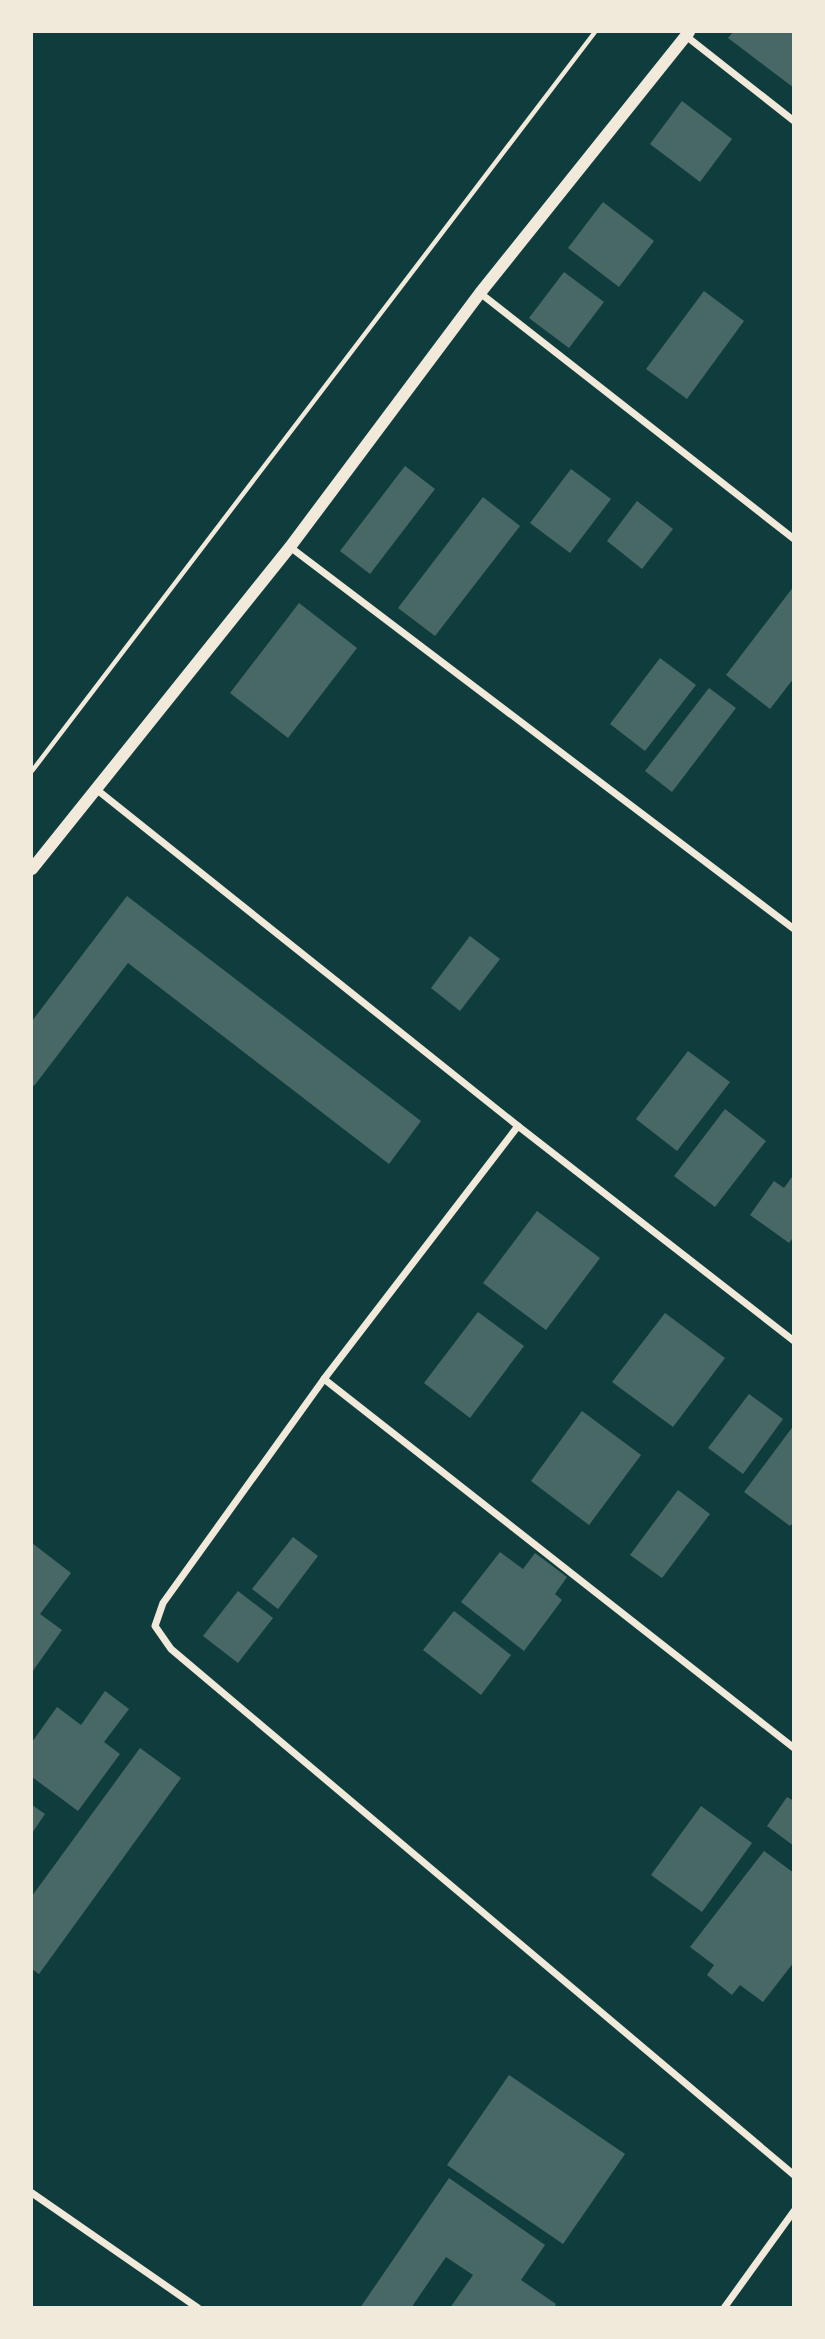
<svg xmlns="http://www.w3.org/2000/svg" width="825" height="2339" viewBox="0 0 825 2339" font-family="'IBM Plex Sans',sans-serif">
<rect width="100%" height="100%" fill="#0f3d3e"/>
<!-- building -->
<g fill="#486865">
<polygon points="733,32 794,32 794,88 728,38"/>
<polygon points="682,101 732,139 700,182 650,144"/>
<polygon points="603,202 654,241 619,287 568,248"/>
<polygon points="564,272 604,302 569,348 529,318"/>
<polygon points="704,291 744,321 687,399 646,369"/>
<polygon points="405,466 435,489 370,574 340,551"/>
<polygon points="571,469 611,499 570,553 530,523"/>
<polygon points="483,497 520,526 435,636 398,608"/>
<polygon points="637,501 673,529 642,569 607,541"/>
<polygon points="794,586 794,678 770,709 726,675"/>
<polygon points="299,603 357,648 288,738 230,693"/>
<polygon points="660,658 696,685 645,751 610,724"/>
<polygon points="709,688 736,708 672,792 645,771"/>
<polygon points="127,896 421,1121 389,1164 128,963 34,1086 32,1084 32,1021"/>
<polygon points="470,936 500,959 460,1011 431,988"/>
<polygon points="688,1051 730,1082 677,1151 636,1119"/>
<polygon points="725,1109 766,1141 715,1207 674,1176"/>
<polygon points="794,1174 794,1236 789,1243 750,1215 774,1181 784,1188"/>
<polygon points="537,1211 600,1258 546,1330 483,1283"/>
<polygon points="478,1312 524,1346 470,1418 424,1383"/>
<polygon points="665,1313 725,1358 673,1427 612,1382"/>
<polygon points="749,1394 783,1419 743,1474 708,1448"/>
<polygon points="582,1411 641,1455 589,1525 531,1481"/>
<polygon points="794,1425 794,1522 790,1526 744,1492"/>
<polygon points="678,1490 710,1514 662,1578 630,1555"/>
<polygon points="293,1537 318,1556 278,1609 252,1589"/>
<polygon points="32,1543 71,1573 40,1614 62,1630 32,1672"/>
<polygon points="500,1552 523,1569 535,1553 567,1577 555,1594 562,1600 524,1651 461,1602"/>
<polygon points="238,1591 273,1618 238,1663 203,1636"/>
<polygon points="454,1611 511,1655 481,1695 423,1650"/>
<polygon points="105,1691 129,1709 104,1742 120,1754 78,1811 32,1777 32,1742 57,1707 81,1725"/>
<polygon points="140,1748 181,1778 39,1974 32,1969 32,1896"/>
<polygon points="787,1797 794,1801 794,1846 767,1826"/>
<polygon points="32,1805 45,1814 32,1833"/>
<polygon points="701,1806 752,1843 702,1912 651,1875"/>
<polygon points="764,1851 794,1873 794,1962 763,2002 740,1985 732,1995 707,1975 714,1965 690,1947"/>
<polygon points="509,2075 625,2154 563,2244 447,2165"/>
<polygon points="449,2178 545,2245 521,2280 556,2304 554,2308 450,2308 473,2275 446,2257 411,2308 360,2308"/>
</g>
<g fill="none" stroke-linecap="round" stroke-linejoin="round">
<!-- path -->
<polyline stroke="#f1e9da" stroke-width="4.5" points="32,771 595,32"/>
<!-- minor -->
<g stroke="#f1e9da" stroke-width="7">
<polyline points="686,36 794,121"/>
<polyline points="480,293 794,539"/>
<polyline points="290,547 794,929"/>
<polyline points="96,789 518,1126 794,1341"/>
<polyline points="518,1126 324,1379 163,1603 155,1626 171,1649 794,2175"/>
<polyline points="324,1379 794,1748"/>
<polyline points="32,2193 198,2308"/>
<polyline points="724,2308 794,2211"/>
</g>
<!-- tertiary -->
<polyline stroke="#f1e9da" stroke-width="12" points="32,869 290,547 480,293 689,32"/>
</g>
<!-- border -->
<rect width="825" height="2339" fill="none" stroke="#f1e9da" stroke-width="66"/>
</svg>
